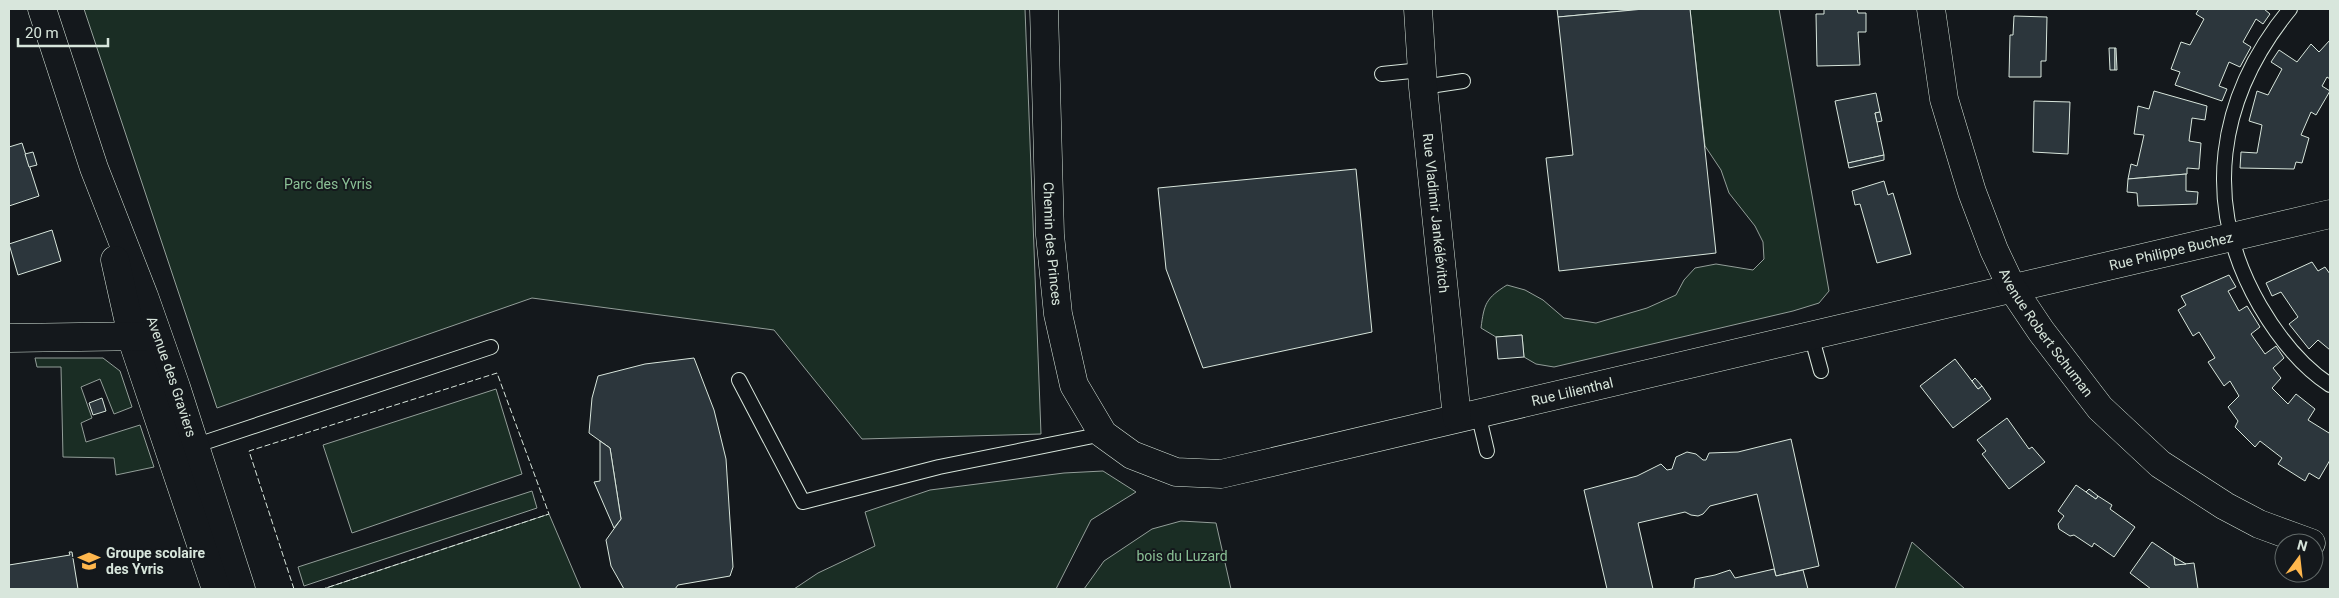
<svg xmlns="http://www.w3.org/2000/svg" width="2339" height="598" viewBox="0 0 2339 598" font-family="Roboto,sans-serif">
<rect width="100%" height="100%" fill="#14181c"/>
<!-- green -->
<g fill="#1a2d24" stroke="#939e99">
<polygon points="84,9 1025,9 1041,434 862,439 774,330 532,298 217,408"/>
<path d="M1690,9H1779L1829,291L1819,303L1793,311L1554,367L1536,364L1524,357L1522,335L1496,337L1481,328C1484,304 1486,298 1507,285L1525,290L1543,300L1564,318L1596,323L1647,308L1676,295L1684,280L1695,268L1716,264L1753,270L1764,259L1763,242L1755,226L1729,193L1721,170L1705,146Z"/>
<polygon points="35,358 103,358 120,371 132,407 114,414 100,379 81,387 92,418 81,423 86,442 140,425 154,467 116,475 114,458 63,457 61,367 37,367"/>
<polygon points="496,389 522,474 352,533 323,445"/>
<polygon points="1103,471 1136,492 1091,520 1056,589 794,589 818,573 875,546 865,512 930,490 1064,473"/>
<polygon points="532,491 537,508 304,586 298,567"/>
<polygon points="549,514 581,589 323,589"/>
<polygon points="1181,521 1216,523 1231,589 1084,589 1104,561 1152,529"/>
<polygon points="1912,542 1965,589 1895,589"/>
</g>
<!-- building -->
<g fill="#2c363c" stroke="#d8e6dc">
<polygon points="1557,9 1644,9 1558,17"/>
<polygon points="1644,9 1690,9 1716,253 1559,271 1546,158 1573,155 1558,17"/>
<polygon points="1824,9 1857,9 1858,13 1866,13 1866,32 1858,32 1860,65 1817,66 1816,14 1824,14"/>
<polygon points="2199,9 2264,9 2270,14 2263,24 2256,19 2243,42 2251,47 2240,67 2229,62 2219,86 2227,89 2222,101 2175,85 2180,72 2171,69 2181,42 2190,45 2204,19 2196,14"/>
<polygon points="2014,16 2047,17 2046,61 2041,61 2041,77 2009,77 2010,35 2013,35"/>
<polygon points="2330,40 2330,79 2327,77 2322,86 2330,91 2316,115 2311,112 2301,135 2309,138 2302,163 2296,162 2294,169 2240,168 2241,152 2257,153 2262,125 2249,121 2257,91 2268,95 2282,69 2271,62 2279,50 2297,62 2311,44 2319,52"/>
<polygon points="2109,48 2115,48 2115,70 2110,70"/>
<polygon points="2115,48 2116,48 2117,70 2115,70"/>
<polygon points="2154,91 2207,106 2205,120 2192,118 2189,141 2201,143 2199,169 2187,168 2187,174 2128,179 2131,164 2137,166 2144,135 2134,134 2138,106 2149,109"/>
<polygon points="1876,93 1880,112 1875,113 1884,155 1848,163 1835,101"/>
<polygon points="2034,101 2070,102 2068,154 2033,152"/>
<polygon points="1880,112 1882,121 1877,122 1875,113"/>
<polygon points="22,143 39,196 9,206 9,147"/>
<polygon points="33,152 37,165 29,167 25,154"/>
<polygon points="1884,155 1884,160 1849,168 1848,163"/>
<polygon points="1356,169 1372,332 1203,368 1166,269 1158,188"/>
<polygon points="2186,174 2186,191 2198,192 2197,204 2138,206 2137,193 2127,192 2128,179"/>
<polygon points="1884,181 1888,195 1893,193 1911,254 1877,263 1860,204 1855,205 1852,191"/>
<polygon points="52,230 61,261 18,275 9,244"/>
<polygon points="2312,262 2318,271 2325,267 2330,274 2330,350 2318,340 2309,349 2289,324 2298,317 2281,292 2272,296 2266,283"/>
<polygon points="2229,275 2236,287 2228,291 2239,311 2247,306 2260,327 2251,334 2265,354 2276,346 2284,358 2273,368 2281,378 2272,388 2288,404 2296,394 2315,409 2308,420 2329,433 2330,431 2330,460 2319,479 2309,473 2305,481 2278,464 2282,458 2260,441 2255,447 2235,427 2238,421 2228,407 2239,396 2230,381 2224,386 2208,362 2215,358 2199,332 2193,336 2178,310 2186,305 2181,296"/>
<polygon points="1522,335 1524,357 1498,359 1496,337"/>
<polygon points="694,358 714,410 726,459 733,567 730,576 678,585 675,589 624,589 611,566 606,540 621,519 610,448 589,433 592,398 598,376 645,364"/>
<polygon points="1955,359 1978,389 1982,386 1991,399 1953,428 1920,386"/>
<polygon points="1975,378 1982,386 1978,389 1972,381"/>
<polygon points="102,398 106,411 93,415 89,403"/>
<polygon points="2007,418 2029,449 2032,447 2045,462 2009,489 1982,454 1986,451 1977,440"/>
<polygon points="1791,439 1819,566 1776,576 1757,494 1710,506 1703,514 1698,516 1691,515 1685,512 1638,523 1653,589 1607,589 1584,490 1637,476 1661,464 1667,470 1672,469 1676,457 1687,452 1696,454 1703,460 1706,460 1709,453 1738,452"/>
<polygon points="600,441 610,448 621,519 614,528 594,482 600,481"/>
<polygon points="2076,485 2096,499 2098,496 2112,505 2110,509 2135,527 2114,557 2094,543 2092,547 2074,535 2070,536 2059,529 2058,524 2064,516 2058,511"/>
<polygon points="2089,489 2098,496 2096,499 2086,492"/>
<polygon points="2152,542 2174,557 2175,565 2194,563 2198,589 2151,589 2130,573"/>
<polygon points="69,552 72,552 78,589 9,589 9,565 70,555"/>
<polygon points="2174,557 2186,564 2175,565"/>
<polygon points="1774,569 1776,576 1803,570 1808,589 1689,589 1694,588 1695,579 1715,575 1730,570 1735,578"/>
</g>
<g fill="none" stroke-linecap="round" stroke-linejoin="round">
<!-- service casing -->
<g stroke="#d8e6dc" stroke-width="16">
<g id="service">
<path d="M2290,9C2217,98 2201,204 2260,306C2277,335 2301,366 2330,385"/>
<polyline points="1382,74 1421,70"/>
<polyline points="1423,87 1463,81"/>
<polyline points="1811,335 1821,371"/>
<polyline points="739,380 803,502 939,467 1103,434"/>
<polyline points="1478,413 1487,451"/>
<polyline points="191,447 491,347"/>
</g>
</g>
<!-- minor casing -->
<g stroke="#d8e6dc" stroke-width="29">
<g id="minor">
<path id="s1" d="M42,9L94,168L144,296L176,387L241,589"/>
<path id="s2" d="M1044,9L1050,235L1058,314L1074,385L1103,434L1132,455L1176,472L1221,474L2330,214"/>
<path id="s3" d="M1418,9L1423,87L1457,418"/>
<path id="s4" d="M1931,9L1944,99L1972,192L1994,250L2012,288L2041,331L2100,408L2160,464L2225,506L2259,524L2311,543"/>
<polyline points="115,260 134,345 216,589"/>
<polyline points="9,338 149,336"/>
</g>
</g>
<!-- service -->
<use href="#service" stroke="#14181c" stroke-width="14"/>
<!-- minor -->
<use href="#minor" stroke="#14181c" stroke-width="28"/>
<!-- fence -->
<polyline stroke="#d8e6dc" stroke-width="1" stroke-dasharray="6 2.5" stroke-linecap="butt" points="294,589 249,451 497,373 549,514 323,589"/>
</g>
<!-- icons -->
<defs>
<g id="school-bare" transform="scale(1.725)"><path d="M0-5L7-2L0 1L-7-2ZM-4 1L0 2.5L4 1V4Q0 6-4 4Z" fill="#ffb74d" stroke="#14181c" stroke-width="2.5" paint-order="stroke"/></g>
</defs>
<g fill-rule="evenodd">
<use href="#school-bare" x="89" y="561"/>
</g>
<g text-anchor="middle" stroke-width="4" stroke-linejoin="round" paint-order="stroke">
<!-- park labels -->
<g font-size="14" fill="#8ac095" stroke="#14181c">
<text x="328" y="189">Parc des Yvris</text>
<text x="1182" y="561">bois du Luzard</text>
</g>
<!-- street labels -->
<g font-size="14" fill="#d8e6dc" stroke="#14181c">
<text dy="5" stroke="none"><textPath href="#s3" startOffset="205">Rue Vladimir Jankélévitch</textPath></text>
<text dy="5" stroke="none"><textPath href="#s2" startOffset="235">Chemin des Princes</textPath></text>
<text dy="5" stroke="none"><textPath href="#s2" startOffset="1539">Rue Philippe Buchez</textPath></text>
<text dy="5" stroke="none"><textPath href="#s4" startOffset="348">Avenue Robert Schuman</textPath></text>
<text dy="5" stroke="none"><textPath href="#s1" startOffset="390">Avenue des Graviers</textPath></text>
<text dy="5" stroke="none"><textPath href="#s2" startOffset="924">Rue Lilienthal</textPath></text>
</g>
<!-- poi labels -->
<g font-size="14" font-weight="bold" fill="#d8e6dc" stroke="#14181c" text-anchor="start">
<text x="106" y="558">Groupe scolaire<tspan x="106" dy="16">des Yvris</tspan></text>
</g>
</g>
<!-- border -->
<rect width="2339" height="598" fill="none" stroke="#d8e6dc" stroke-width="20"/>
<!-- north arrow -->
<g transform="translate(2299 558) rotate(15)"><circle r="24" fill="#14181c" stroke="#626a69"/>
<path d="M0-4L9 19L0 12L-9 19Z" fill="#ffb74d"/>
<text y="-8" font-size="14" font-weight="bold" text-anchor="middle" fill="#d8e6dc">N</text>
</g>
<!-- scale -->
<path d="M18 38v8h90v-8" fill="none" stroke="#d8e6dc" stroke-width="2.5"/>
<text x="25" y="38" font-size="15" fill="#d8e6dc" stroke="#14181c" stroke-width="4" paint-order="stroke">20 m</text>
</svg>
